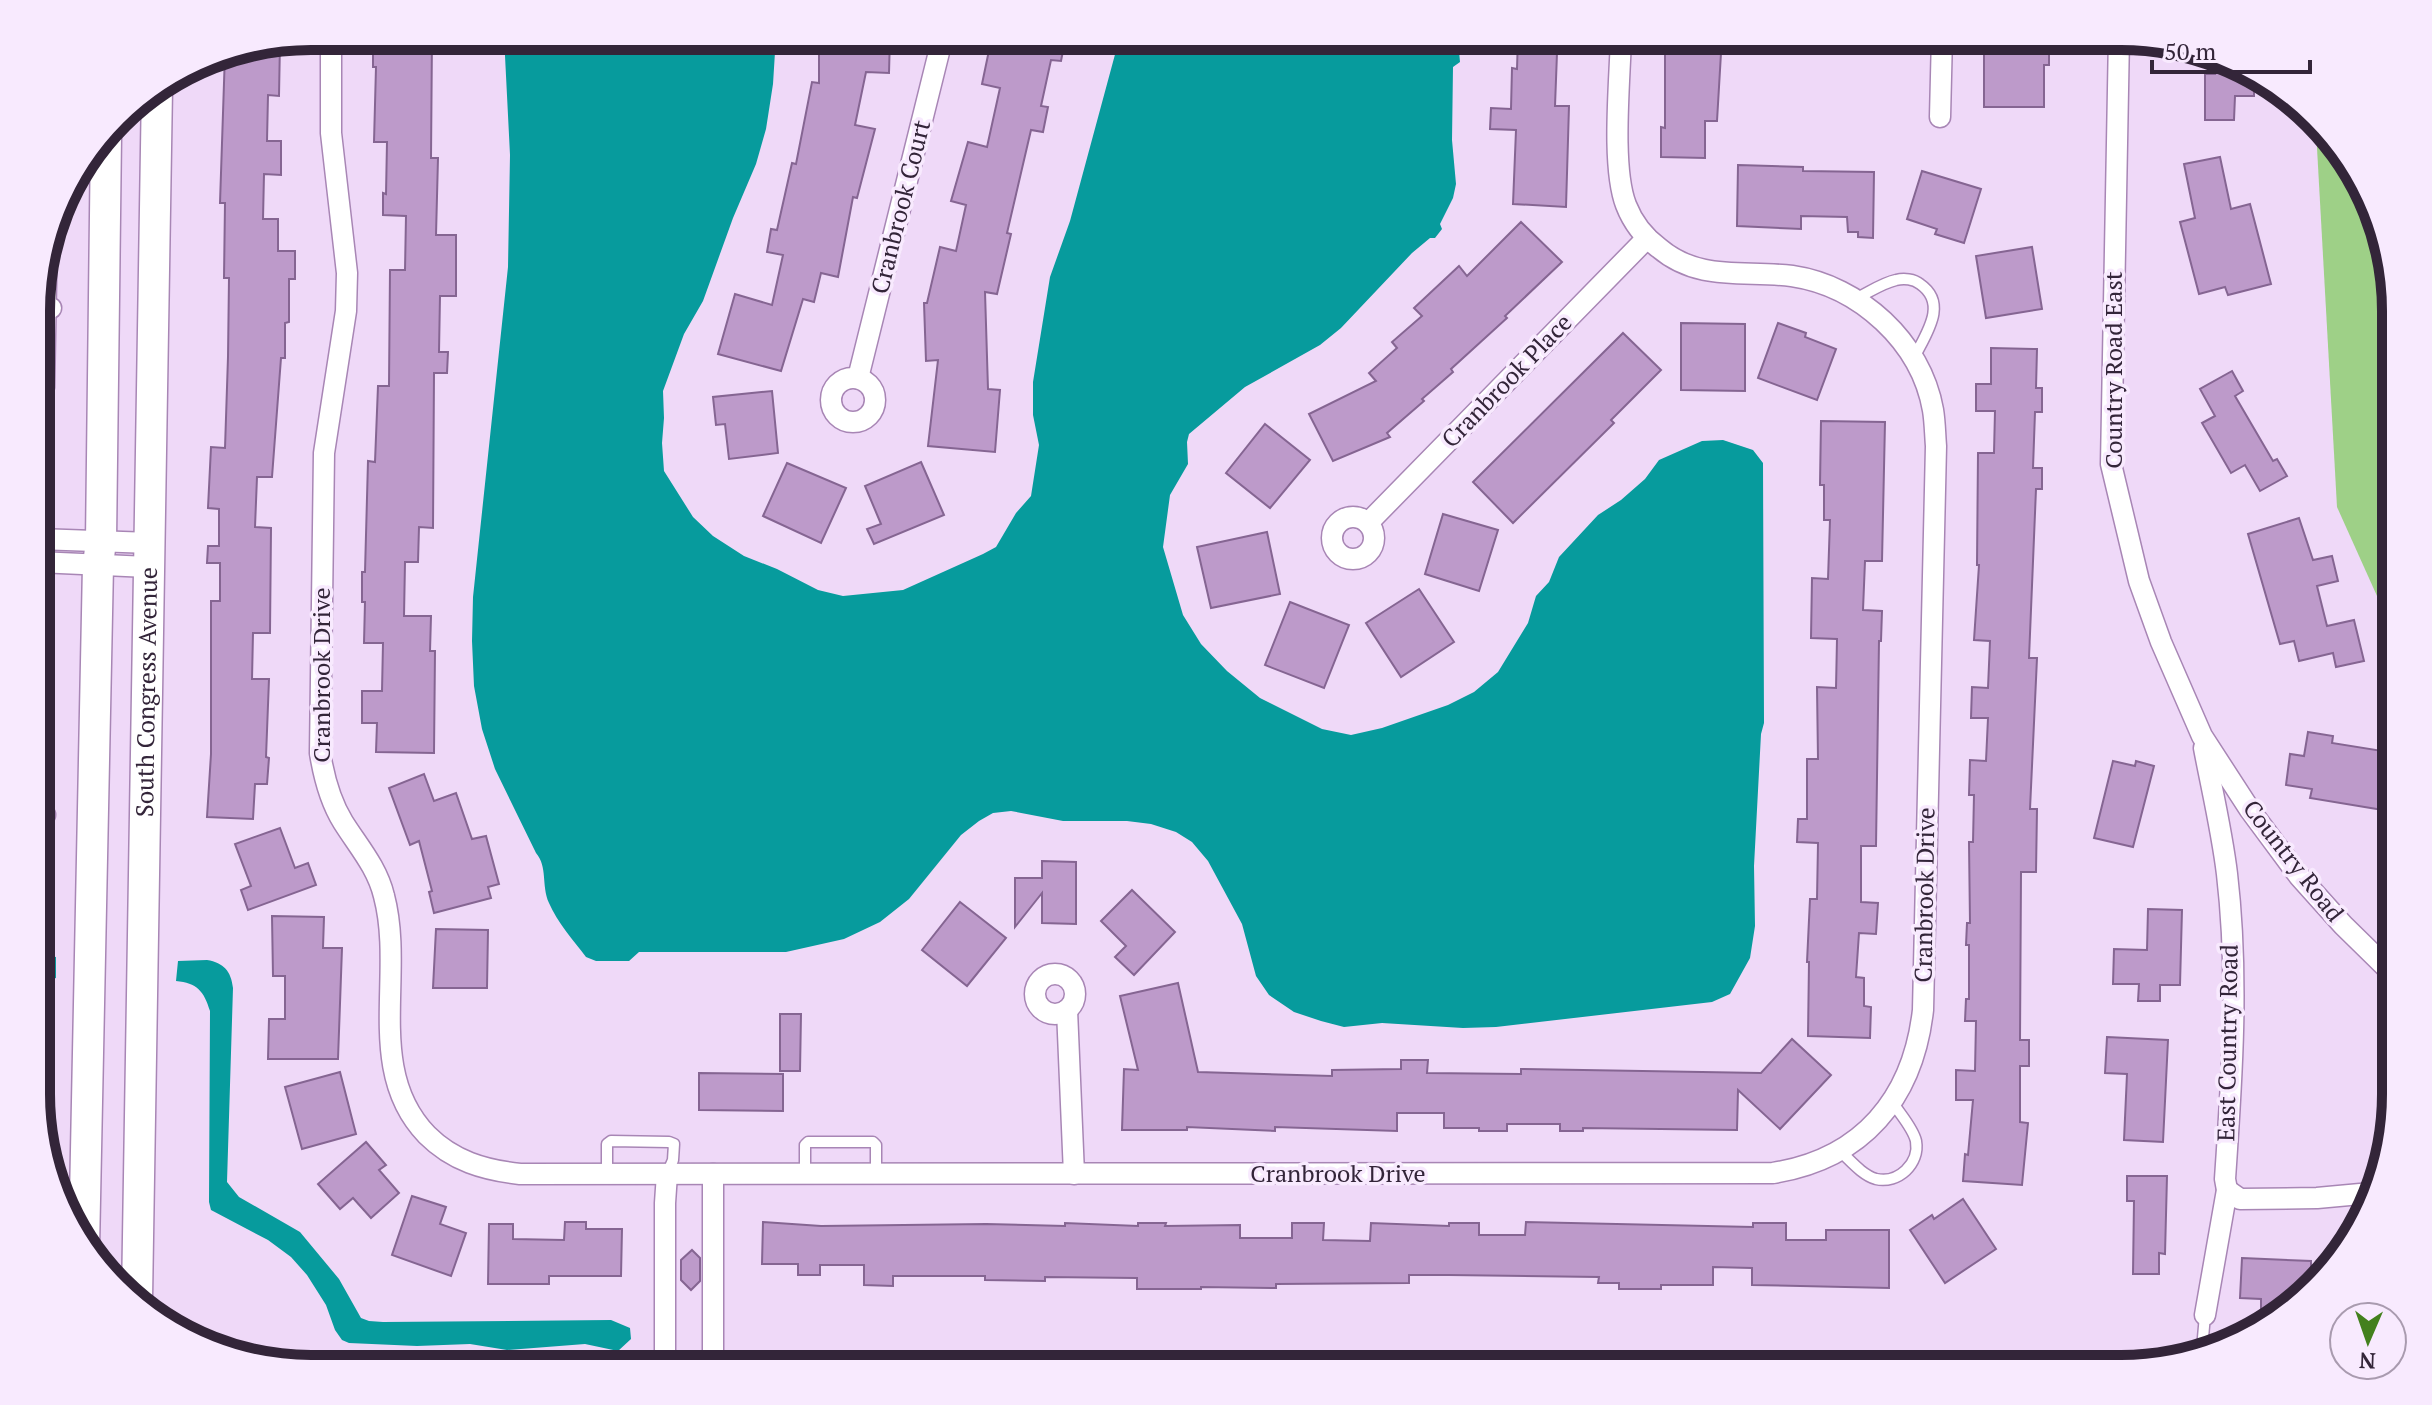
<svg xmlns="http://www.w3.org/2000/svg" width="2432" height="1405" viewBox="0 0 2432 1405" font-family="'PT Serif',serif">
<rect width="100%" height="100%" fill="#efd9f8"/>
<!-- green -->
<polygon fill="#9ed087" points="2316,130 2359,173 2395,293 2395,636 2337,507"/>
<!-- water -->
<g fill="#079b9d">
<path d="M504,36H776L773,84L766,129L756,164L733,218L703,301L684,334L663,391L664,418L662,443L664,471L693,517L713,536L744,556L777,569L818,590L843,596L903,590L983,554L996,547L1016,513L1031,496L1039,445L1033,415V382L1050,277L1070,221L1120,36H1456V50L1459,51L1460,62L1453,67L1452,140L1456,184L1453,198L1440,224L1442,229L1435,238H1430L1412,253L1341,328L1320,345L1245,387L1189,434L1187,442L1188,464L1170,495L1163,547L1183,615L1201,644L1227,671L1260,698L1322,729L1351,735L1382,728L1448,705L1474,692L1498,672L1528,623L1536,596L1549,582L1559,557L1598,515L1621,500L1645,479L1659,460L1702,441L1723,440L1753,450L1763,463L1764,723L1761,734L1754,866L1755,926L1750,958L1730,994L1712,1002L1496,1027L1463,1028L1382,1023L1344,1027L1321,1021L1294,1012L1269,995L1256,976L1242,924L1208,861L1192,842L1176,832L1151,824L1127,821H1063L1011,811L993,813L979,821L961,835L909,899L880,922L844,939L786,952H639L629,961H596L586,957C574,941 557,922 549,903C541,885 548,867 536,853L495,769L482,729L474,686L472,641L473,597L508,267L510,155Z"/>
<polygon points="38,954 56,957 56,978 38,984"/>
<path d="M207,960C224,963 231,971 233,988L227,1182L239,1197L300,1232L339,1279L361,1318L369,1321L383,1322L611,1320L630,1328L631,1339L618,1351L585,1344L507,1350L470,1344L417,1346L349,1343L342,1340L335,1330L326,1305L307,1275L291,1257L268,1240L211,1210L209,1202L210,1011C204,991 197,983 176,981L178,961Z"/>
</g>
<!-- building -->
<g fill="#bd9aca" stroke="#856592" stroke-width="2">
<polygon points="376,36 432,36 431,158 438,158 436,235 456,235 456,296 440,296 439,352 448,352 447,373 434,373 433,528 419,527 418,562 405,562 404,616 431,616 430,651 435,651 434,753 376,752 377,723 362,723 362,691 382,691 383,643 364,643 365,602 362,602 362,572 365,572 368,461 375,462 378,386 389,386 390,270 405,270 406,216 383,215 383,193 386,194 387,142 374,142 376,67 373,67 373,37"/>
<polygon points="819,36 890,36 889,73 866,72 855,125 875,129 857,198 853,197 838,277 821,273 814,302 803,299 781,371 718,354 735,294 772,305 783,255 767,252 771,229 777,230 792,163 796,164 812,82 819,83"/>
<polygon points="992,36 1066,36 1061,61 1051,60 1041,106 1048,107 1043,132 1031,130 1007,233 1011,234 997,294 985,292 988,389 1000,390 995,452 928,446 938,360 926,361 924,303 927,303 940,247 956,251 966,205 951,201 968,142 987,147 1000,88 982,84"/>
<polygon points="1518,36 1569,36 1569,53 1557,53 1555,106 1569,106 1566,207 1513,204 1516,130 1490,129 1491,108 1511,109 1512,68 1517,69"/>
<polygon points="1665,36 1722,36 1717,121 1705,121 1705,158 1661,157 1661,127 1665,128"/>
<polygon points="2000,36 2049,36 2049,65 2044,65 2044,107 1984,107 1984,41 2000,41"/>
<polygon points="280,42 279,96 268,95 267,141 281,141 281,175 264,174 263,219 278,219 278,251 295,251 295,279 289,279 289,322 285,323 285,358 281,358 272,477 257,477 255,527 271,528 270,633 253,633 252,679 269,679 266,757 269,758 267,784 255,784 253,819 207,817 211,754 211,601 220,601 220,563 207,563 208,546 219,546 219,509 208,508 211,447 225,448 228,357 229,278 224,278 225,203 220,203 225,53"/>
<polygon points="2215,61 2254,72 2254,96 2235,96 2234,120 2205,120 2205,74 2215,74"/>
<polygon points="2220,157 2231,209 2250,204 2271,284 2228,295 2225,287 2199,294 2180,222 2195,218 2184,164"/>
<polygon points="1738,165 1803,167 1803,171 1874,172 1873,238 1858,237 1858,232 1848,232 1847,217 1801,216 1801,229 1737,226"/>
<polygon points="1922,171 1981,189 1964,243 1935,234 1937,229 1907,219"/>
<polygon points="1521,222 1562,262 1505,316 1507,318 1451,369 1453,372 1422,399 1424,401 1387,433 1390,437 1333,461 1309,414 1376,381 1369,373 1397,348 1392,342 1422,316 1414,308 1459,266 1467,276"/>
<polygon points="2032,247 2042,309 1986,318 1976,256"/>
<polygon points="1681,323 1745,324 1745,391 1681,390"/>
<polygon points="1778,323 1806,333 1805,337 1836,349 1817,400 1758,378"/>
<polygon points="1623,333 1661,370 1611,420 1614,423 1513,523 1473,482"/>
<polygon points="1991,348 2037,349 2036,388 2042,388 2042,412 2035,412 2033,468 2042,468 2042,489 2036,489 2029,658 2037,658 2030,809 2037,809 2036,872 2021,872 2020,1040 2029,1040 2029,1066 2020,1066 2020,1122 2028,1123 2022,1185 1963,1181 1965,1154 1968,1155 1973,1100 1956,1100 1956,1070 1975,1071 1976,1021 1965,1021 1966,999 1969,999 1969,945 1966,945 1967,923 1970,923 1969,842 1973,842 1974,795 1969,795 1970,760 1986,761 1988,718 1971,718 1972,687 1988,688 1990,641 1974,640 1979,565 1977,565 1978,453 1994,453 1995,411 1976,411 1976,384 1991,384"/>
<polygon points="2232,371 2243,391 2235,396 2273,461 2277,459 2287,476 2260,491 2245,465 2231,473 2202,423 2215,416 2200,389"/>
<polygon points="772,391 778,453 729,459 725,424 716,425 713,397"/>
<polygon points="1821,421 1885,422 1882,561 1865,561 1863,610 1882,611 1881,641 1879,641 1876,846 1861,846 1861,902 1878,903 1876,934 1859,933 1856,977 1864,978 1864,1006 1871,1007 1870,1038 1808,1036 1809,962 1807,962 1810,899 1817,899 1818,843 1797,842 1798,819 1807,819 1807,759 1818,759 1817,687 1836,688 1837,639 1811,638 1812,578 1828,579 1830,520 1824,520 1824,485 1820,485"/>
<polygon points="1265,424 1310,460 1270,508 1226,473"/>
<polygon points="921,462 944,515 874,544 867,529 881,524 865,486"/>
<polygon points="787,463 846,488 821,543 763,516"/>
<polygon points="1443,514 1498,530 1479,591 1425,574"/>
<polygon points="2299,518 2313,560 2332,556 2338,581 2317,586 2327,626 2354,620 2364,661 2336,667 2333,653 2299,661 2294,641 2280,644 2248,534"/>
<polygon points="1267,532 1280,594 1211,608 1197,547"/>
<polygon points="1419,589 1454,642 1401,677 1366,623"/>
<polygon points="1290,602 1349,625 1324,688 1265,665"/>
<polygon points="2308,732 2333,736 2332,743 2395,753 2395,812 2310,798 2312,789 2286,785 2290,754 2304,756"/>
<polygon points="2113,761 2135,766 2136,761 2154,766 2133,847 2094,838"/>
<polygon points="424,774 434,801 456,793 472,839 486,836 499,884 488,887 491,898 434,913 429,892 432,891 419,841 410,845 389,788"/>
<polygon points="280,828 295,868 308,863 316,885 248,910 241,890 251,886 235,844"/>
<polygon points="1042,861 1076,862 1076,924 1042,923 1042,893 1015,927 1015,878 1042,878"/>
<polygon points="1132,890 1175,932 1134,975 1115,957 1126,946 1101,921"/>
<polygon points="960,902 1006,938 967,986 922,950"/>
<polygon points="2148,909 2182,910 2180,985 2160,985 2160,1001 2138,1001 2139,984 2113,984 2114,949 2147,950"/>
<polygon points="272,916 324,917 323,948 342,948 338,1059 268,1059 269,1019 285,1019 285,976 273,976"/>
<polygon points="436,929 488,930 487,988 433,988"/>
<polygon points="1178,983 1198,1072 1332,1076 1332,1070 1401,1069 1401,1060 1428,1060 1427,1073 1521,1074 1521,1069 1761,1073 1792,1039 1831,1075 1780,1129 1738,1090 1737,1130 1583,1128 1583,1131 1560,1131 1560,1124 1507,1124 1507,1131 1479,1131 1479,1128 1444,1128 1444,1113 1397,1113 1397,1131 1275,1127 1275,1131 1187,1127 1187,1130 1122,1130 1124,1069 1138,1070 1120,996"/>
<polygon points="780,1014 801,1014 800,1071 780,1071"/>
<polygon points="2107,1037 2168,1040 2163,1142 2124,1140 2127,1074 2105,1073"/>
<polygon points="340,1072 356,1134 302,1149 285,1087"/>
<polygon points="699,1073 783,1074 783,1111 699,1110"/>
<polygon points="366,1142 386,1165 379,1170 399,1193 371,1218 353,1198 340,1209 318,1184"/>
<polygon points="2127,1176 2167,1176 2165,1254 2159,1253 2159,1274 2133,1274 2134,1201 2127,1201"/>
<polygon points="412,1196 446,1207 440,1224 466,1233 451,1276 392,1255"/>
<polygon points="1963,1199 1996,1249 1945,1283 1910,1230 1932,1215 1934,1219"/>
<polygon points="565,1222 586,1222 586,1229 622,1229 621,1276 549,1276 549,1284 488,1284 489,1224 513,1224 513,1239 564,1240"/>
<polygon points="763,1222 821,1226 986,1224 1065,1226 1065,1223 1138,1226 1138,1223 1166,1223 1165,1226 1240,1225 1240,1238 1292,1238 1292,1223 1324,1223 1323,1240 1370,1241 1371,1223 1449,1226 1449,1223 1479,1223 1479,1235 1525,1235 1526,1222 1753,1227 1753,1223 1786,1223 1786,1240 1826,1240 1826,1230 1889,1230 1889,1288 1752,1285 1752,1268 1713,1267 1713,1285 1661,1285 1661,1289 1619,1289 1619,1283 1598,1283 1599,1277 1449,1275 1409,1275 1409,1283 1276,1284 1276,1288 1201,1287 1201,1289 1137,1289 1137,1278 1045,1277 1045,1281 985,1280 985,1276 893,1276 893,1286 864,1285 864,1265 820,1265 820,1275 798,1275 798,1264 762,1264"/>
<polygon points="692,1250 700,1258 700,1281 691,1290 681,1280 681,1260"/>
<polygon points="2242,1258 2311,1261 2311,1269 2321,1269 2296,1294 2284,1294 2284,1307 2280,1311 2261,1310 2261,1299 2240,1298"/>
</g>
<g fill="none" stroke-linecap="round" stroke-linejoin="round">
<!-- service casing -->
<g stroke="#a886b5" stroke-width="13">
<g id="service">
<path d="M1855,299C1868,293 1882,283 1896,280C1904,278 1914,279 1920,284C1949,304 1925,335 1914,358"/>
<polyline points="49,388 52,230"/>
<polyline points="38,688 46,688 45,815"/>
<path d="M1840,1151C1850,1160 1862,1175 1876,1179C1898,1184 1920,1164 1916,1141C1913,1128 1900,1114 1893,1103"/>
<polyline points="607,1174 607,1144 611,1141 669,1142 674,1144 673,1160 667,1174"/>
<polyline points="805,1174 805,1145 808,1142 873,1142 876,1145 876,1174"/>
<polyline points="2202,1349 2205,1315"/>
</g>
</g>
<!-- minor casing -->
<g stroke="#a886b5" stroke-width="23">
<g id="minor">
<path d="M331,36V133L347,273L346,311L324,453L320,753C324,778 330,801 343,822C358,846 377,867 384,896C405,975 364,1070 427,1135C453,1161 484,1170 520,1174L1773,1173C1862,1159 1913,1099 1923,1010L1936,446C1935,434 1935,422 1933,410C1921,342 1860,286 1792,276C1744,270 1699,282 1659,248C1644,237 1633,223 1626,205C1611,166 1620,80 1621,36"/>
<polyline points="2119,36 2111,464 2139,581 2161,642 2202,736 2250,810 2299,876 2343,925 2395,976"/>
<polyline points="1940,117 1942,36"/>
<polyline points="38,308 51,308"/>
<circle cx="853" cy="400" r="22"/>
<polyline points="858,378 943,36"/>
<circle cx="1353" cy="538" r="21"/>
<polyline points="1368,523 1647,238"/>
<polyline points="38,539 151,543"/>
<polyline points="38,562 148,567"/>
<path d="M2204,748C2212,790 2222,832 2227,874C2239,976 2232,1078 2225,1179L2227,1190L2205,1315"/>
<polyline points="38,815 45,815"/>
<circle cx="1055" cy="994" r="20"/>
<polyline points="1067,1010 1074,1174"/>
<polyline points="713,1174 713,1369"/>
<polyline points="2227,1190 2240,1199 2317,1198 2371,1193"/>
<polyline points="665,1369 665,1203 667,1174"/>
</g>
</g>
<!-- secondary casing -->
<g stroke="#a886b5" stroke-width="33">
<g id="secondary">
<polyline points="84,1248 98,565 101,541 106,135"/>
<path id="s1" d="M137,1298L157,88"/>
</g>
</g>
<!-- service -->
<use href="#service" stroke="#fff" stroke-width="10"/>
<!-- minor -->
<use href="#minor" stroke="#fff" stroke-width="20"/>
<!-- secondary -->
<use href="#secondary" stroke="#fff" stroke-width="30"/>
</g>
<g text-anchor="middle" stroke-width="7" stroke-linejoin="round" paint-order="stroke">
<!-- street labels -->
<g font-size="24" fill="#332539" stroke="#f8eafe">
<text transform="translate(901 207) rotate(-76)" y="8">Cranbrook Court</text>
<text transform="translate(2114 370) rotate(-90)" y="8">Country Road East</text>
<text transform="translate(1507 381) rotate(-46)" y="8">Cranbrook Place</text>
<text transform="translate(322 675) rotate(-90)" y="8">Cranbrook Drive</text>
<text dy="8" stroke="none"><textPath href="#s1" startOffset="606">South Congress Avenue</textPath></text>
<text transform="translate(2293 861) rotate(52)" y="8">Country Road</text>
<text transform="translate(1925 895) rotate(-89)" y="8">Cranbrook Drive</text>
<text transform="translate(2228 1043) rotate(-89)" y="8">East Country Road</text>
<text x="1338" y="1182">Cranbrook Drive</text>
</g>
</g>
<!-- crop -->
<path d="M0 0H2432V1405H0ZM311 50H2121A261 261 0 0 1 2382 311V1094A261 261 0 0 1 2121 1355H311A261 261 0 0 1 50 1094V311A261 261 0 0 1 311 50Z" fill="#f8eafe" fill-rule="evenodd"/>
<path fill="none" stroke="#332539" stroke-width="10" d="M311 50H2121A261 261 0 0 1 2382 311V1094A261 261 0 0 1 2121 1355H311A261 261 0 0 1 50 1094V311A261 261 0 0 1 311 50Z"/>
<!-- north arrow -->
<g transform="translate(2368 1341) rotate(182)"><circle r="38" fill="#f8eafe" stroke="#a99baf" stroke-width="2"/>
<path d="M0-6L14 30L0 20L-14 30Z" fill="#43801d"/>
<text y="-12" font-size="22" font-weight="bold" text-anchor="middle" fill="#332539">N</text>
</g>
<!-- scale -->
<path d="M2152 60v12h158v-12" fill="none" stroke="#332539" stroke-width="4"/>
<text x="2164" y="60" font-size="24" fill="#332539" stroke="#f8eafe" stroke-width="6" paint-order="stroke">50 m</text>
</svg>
